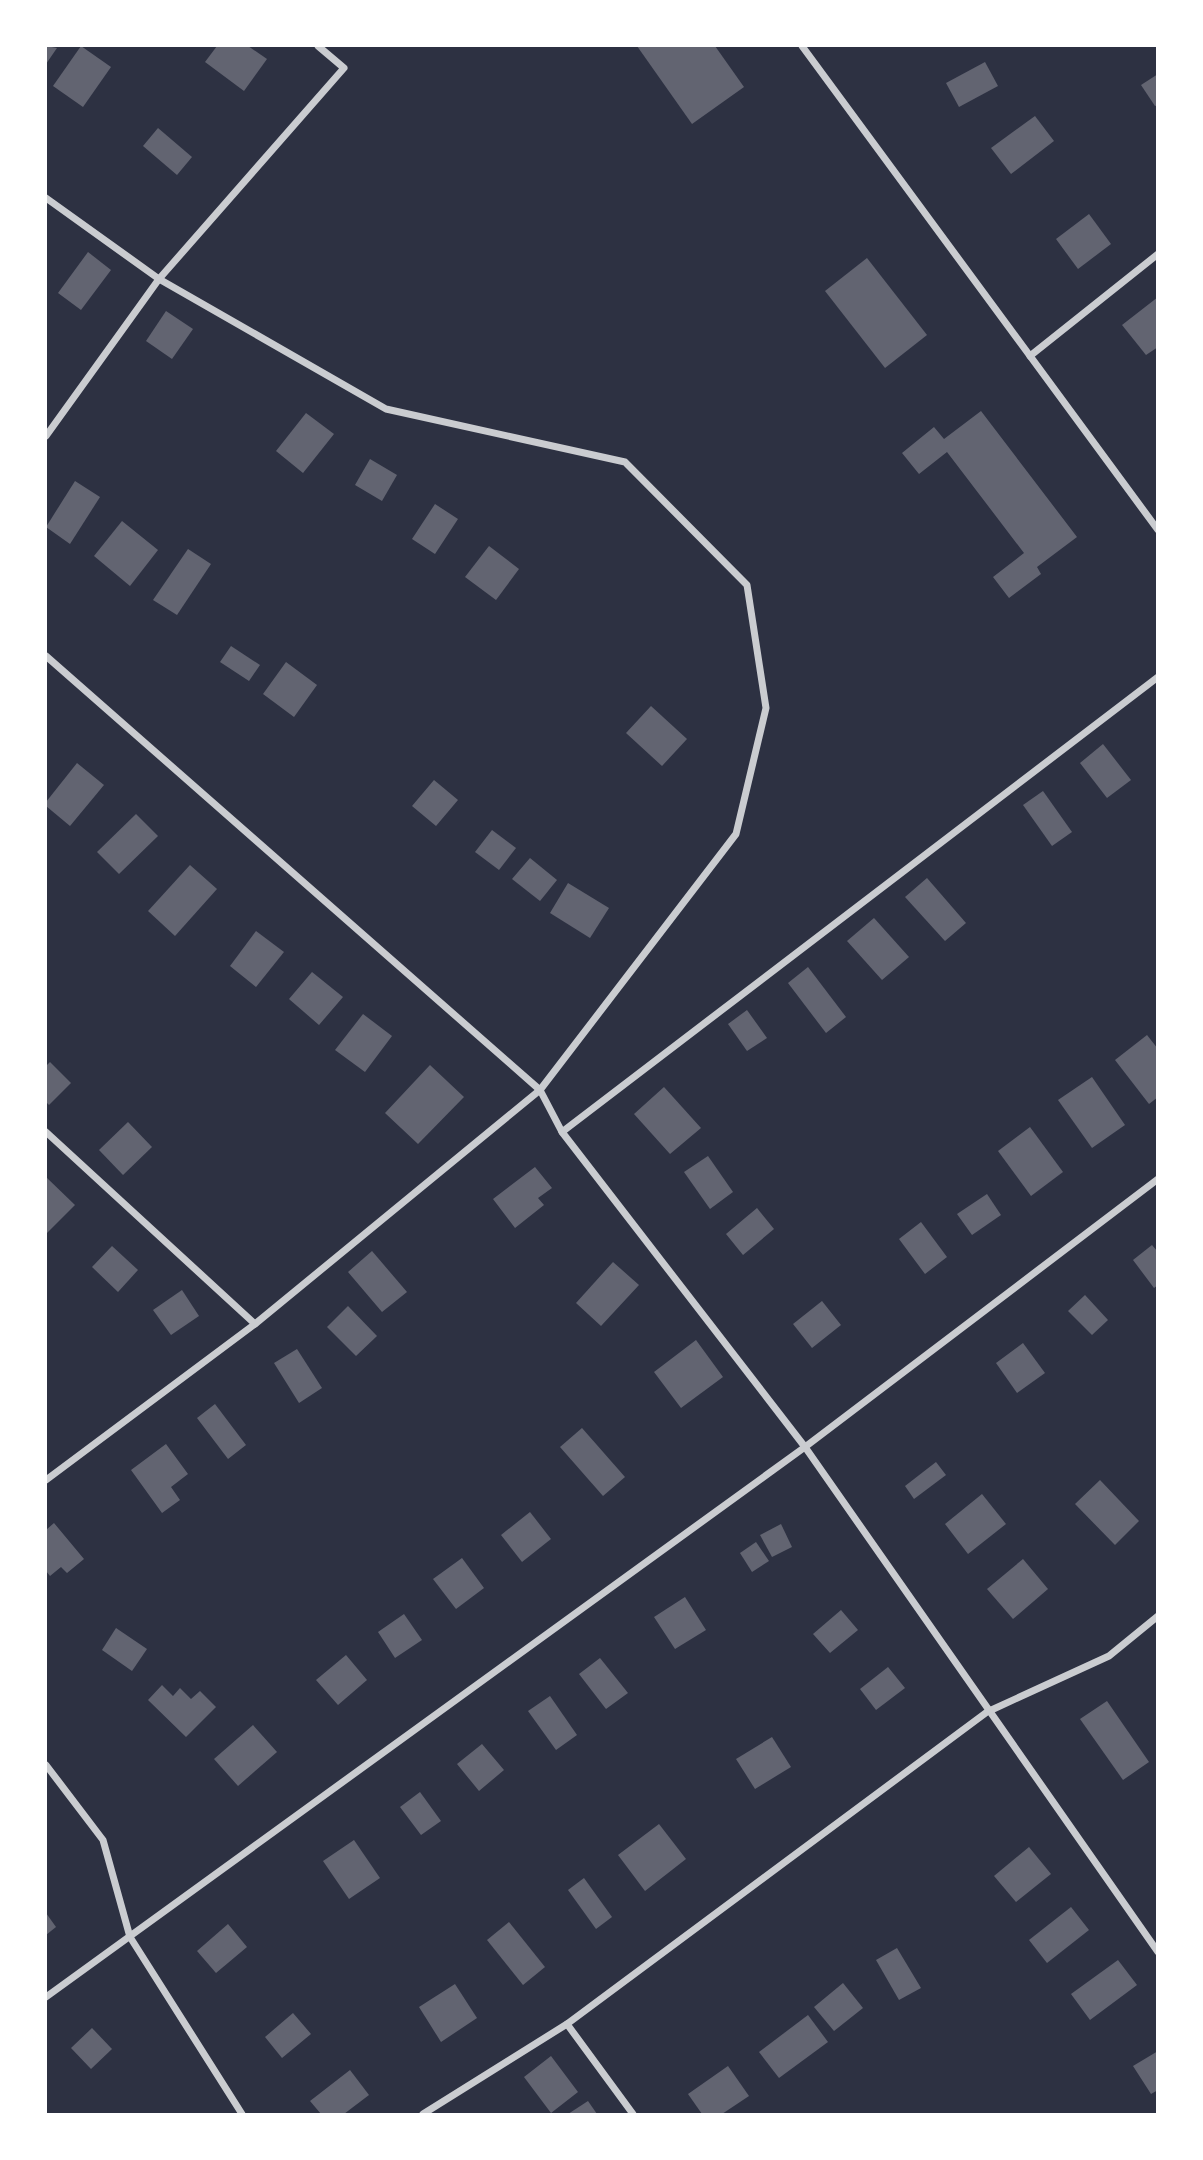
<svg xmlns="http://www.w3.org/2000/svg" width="1203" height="2160" viewBox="0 0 1203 2160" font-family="'Crimson Pro',serif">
<rect width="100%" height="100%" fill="#2d3142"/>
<!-- building -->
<g fill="#626471">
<polygon points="46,46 57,48 46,64"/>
<polygon points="81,46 111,67 83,107 53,86"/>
<polygon points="217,46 248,46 267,59 244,91 205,62"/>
<polygon points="637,46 715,46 744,87 692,124"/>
<polygon points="985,62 998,86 959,107 946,83"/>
<polygon points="1158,74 1158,105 1155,106 1141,85"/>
<polygon points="1035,116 1054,141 1011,174 991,148"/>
<polygon points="158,128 192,157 177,175 143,146"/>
<polygon points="1089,214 1111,244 1078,269 1056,239"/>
<polygon points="88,252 111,270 81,310 58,293"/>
<polygon points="867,258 927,335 885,368 825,291"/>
<polygon points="1158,297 1158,347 1146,355 1122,325"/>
<polygon points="166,311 193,329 172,359 146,341"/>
<polygon points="981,411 1077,537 1037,567 1041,574 1009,598 993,577 1024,553 947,452 919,474 902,453 934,427 944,439"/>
<polygon points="306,413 334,434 303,473 276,451"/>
<polygon points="370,459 397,475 382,501 355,485"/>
<polygon points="75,481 100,497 70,544 46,527"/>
<polygon points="435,504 458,519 435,554 412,539"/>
<polygon points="122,521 158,550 130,586 94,556"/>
<polygon points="489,546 519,569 496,600 465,577"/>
<polygon points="188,549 211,564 177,615 153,600"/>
<polygon points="231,646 260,665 249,681 220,662"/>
<polygon points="286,662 317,685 294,717 263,694"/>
<polygon points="651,706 687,739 662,766 626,733"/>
<polygon points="1103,744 1131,780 1107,798 1080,763"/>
<polygon points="77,763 104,785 70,826 46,806 46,802"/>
<polygon points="434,780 458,800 436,826 412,806"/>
<polygon points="1043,791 1072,832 1052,846 1023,805"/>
<polygon points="136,814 158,836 119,874 97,852"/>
<polygon points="492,830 516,848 499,870 475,852"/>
<polygon points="530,858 557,880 540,901 512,879"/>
<polygon points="190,865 217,889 175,936 148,911"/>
<polygon points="927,878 966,923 945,941 905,897"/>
<polygon points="568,883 609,908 590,938 550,913"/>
<polygon points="874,918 909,957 882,980 847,941"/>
<polygon points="256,931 284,952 256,987 230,966"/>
<polygon points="808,967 846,1017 826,1033 788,983"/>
<polygon points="312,972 343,997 319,1025 289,999"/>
<polygon points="747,1010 767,1038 747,1051 728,1024"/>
<polygon points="363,1014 392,1036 365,1072 335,1050"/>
<polygon points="1147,1035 1158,1049 1158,1097 1149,1104 1115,1060"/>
<polygon points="50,1062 71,1083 49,1105 46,1102 46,1066"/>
<polygon points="430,1065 464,1097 418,1144 385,1113"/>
<polygon points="1092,1077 1125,1125 1092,1148 1058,1100"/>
<polygon points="664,1087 701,1128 670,1154 634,1114"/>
<polygon points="128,1122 152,1147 123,1175 99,1150"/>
<polygon points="1030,1127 1063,1172 1031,1196 998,1151"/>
<polygon points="708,1156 733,1192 710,1209 684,1172"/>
<polygon points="535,1167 552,1188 538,1198 544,1205 515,1228 493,1199"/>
<polygon points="46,1177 75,1205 46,1234"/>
<polygon points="987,1194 1001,1215 972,1235 957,1214"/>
<polygon points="757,1208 774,1229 743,1255 726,1234"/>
<polygon points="921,1222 947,1257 925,1274 899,1239"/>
<polygon points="1152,1245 1158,1252 1158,1285 1154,1288 1133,1260"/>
<polygon points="112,1246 138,1270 118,1292 92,1267"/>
<polygon points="372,1251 407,1292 382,1312 348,1272"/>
<polygon points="613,1262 639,1285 601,1326 576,1303"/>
<polygon points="182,1290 199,1316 171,1335 153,1310"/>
<polygon points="1085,1295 1108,1320 1092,1335 1068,1311"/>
<polygon points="822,1301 841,1325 812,1348 793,1324"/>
<polygon points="348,1306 377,1336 356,1356 327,1327"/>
<polygon points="696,1340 723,1377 681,1408 654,1372"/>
<polygon points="1023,1343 1045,1373 1017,1393 996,1363"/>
<polygon points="297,1349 322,1388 299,1403 274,1363"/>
<polygon points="215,1404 246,1445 228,1459 197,1418"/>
<polygon points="582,1428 625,1477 603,1496 560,1447"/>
<polygon points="166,1444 188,1474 171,1487 180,1500 162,1513 131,1470"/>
<polygon points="936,1462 946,1475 914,1499 905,1486"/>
<polygon points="1100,1480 1139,1521 1115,1545 1075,1504"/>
<polygon points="982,1494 1006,1524 968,1554 945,1524"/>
<polygon points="530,1512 551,1539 522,1562 501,1535"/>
<polygon points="54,1523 84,1559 67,1573 61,1567 50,1576 46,1571 46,1530"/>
<polygon points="781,1524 792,1547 772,1557 760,1535"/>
<polygon points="756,1542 769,1561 752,1572 740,1553"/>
<polygon points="462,1558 484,1588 456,1609 433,1579"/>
<polygon points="1023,1559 1048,1589 1013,1619 987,1589"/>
<polygon points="685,1597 706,1630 675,1649 654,1617"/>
<polygon points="841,1610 858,1630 830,1653 813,1634"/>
<polygon points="404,1614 422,1640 395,1658 378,1632"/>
<polygon points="116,1628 147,1649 132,1671 102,1650"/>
<polygon points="346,1655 367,1680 338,1705 316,1680"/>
<polygon points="600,1658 628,1693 606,1709 579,1674"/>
<polygon points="888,1667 905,1688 876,1710 860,1689"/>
<polygon points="162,1685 173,1696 180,1688 191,1699 200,1691 216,1707 186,1737 148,1700"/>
<polygon points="550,1696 577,1735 556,1750 528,1711"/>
<polygon points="1107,1701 1149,1762 1123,1780 1080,1719"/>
<polygon points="253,1725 277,1752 238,1786 214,1759"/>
<polygon points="772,1737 791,1767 755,1789 736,1759"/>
<polygon points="482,1744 504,1770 479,1791 457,1764"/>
<polygon points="420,1792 441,1821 421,1835 400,1807"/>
<polygon points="659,1824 686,1859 645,1891 618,1855"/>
<polygon points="354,1840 380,1878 349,1899 323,1861"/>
<polygon points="1029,1847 1051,1874 1016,1902 994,1876"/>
<polygon points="584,1878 612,1917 596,1929 568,1890"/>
<polygon points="1071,1907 1089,1930 1047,1963 1029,1940"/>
<polygon points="46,1913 56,1927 46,1935"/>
<polygon points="509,1922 545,1967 523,1985 487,1940"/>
<polygon points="228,1924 247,1947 216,1973 197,1951"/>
<polygon points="897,1948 921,1988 899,2000 876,1960"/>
<polygon points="1118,1960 1137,1985 1090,2020 1071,1994"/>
<polygon points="843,1983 863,2008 834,2031 814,2007"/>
<polygon points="455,1984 477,2018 441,2042 419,2007"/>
<polygon points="293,2013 311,2034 282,2058 265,2037"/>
<polygon points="808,2015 828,2042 779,2078 759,2052"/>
<polygon points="92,2028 112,2049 91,2069 71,2048"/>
<polygon points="1158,2051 1158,2090 1151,2094 1133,2066"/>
<polygon points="551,2056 578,2092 551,2113 524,2077"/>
<polygon points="728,2066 749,2096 722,2114 702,2114 688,2094"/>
<polygon points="350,2070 369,2095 344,2114 321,2114 310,2101"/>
<polygon points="588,2101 597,2114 568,2114"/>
</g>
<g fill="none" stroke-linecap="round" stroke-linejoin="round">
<!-- minor -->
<g stroke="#caccd0" stroke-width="7">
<polyline points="802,46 1158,530"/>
<polyline points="46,198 159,279 386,409 625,462 747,585 766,708 736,834 540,1090 255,1324 46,1480"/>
<polyline points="1030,356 1158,254"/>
<polyline points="46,436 159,279 344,68 318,46"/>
<polyline points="46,656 540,1090 562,1132 805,1447 1158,1952"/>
<polyline points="46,1132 255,1324"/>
<polyline points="562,1132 1158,677"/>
<polyline points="46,1765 103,1840 130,1937 242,2114"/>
<polyline points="46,1997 805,1447 1158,1179"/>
<polyline points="567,2024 633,2114"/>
<polyline points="423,2114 567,2024 987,1712 1109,1656 1158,1616"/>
</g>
</g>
<!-- border -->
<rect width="1203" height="2160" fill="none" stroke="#ffffff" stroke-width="94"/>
</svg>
